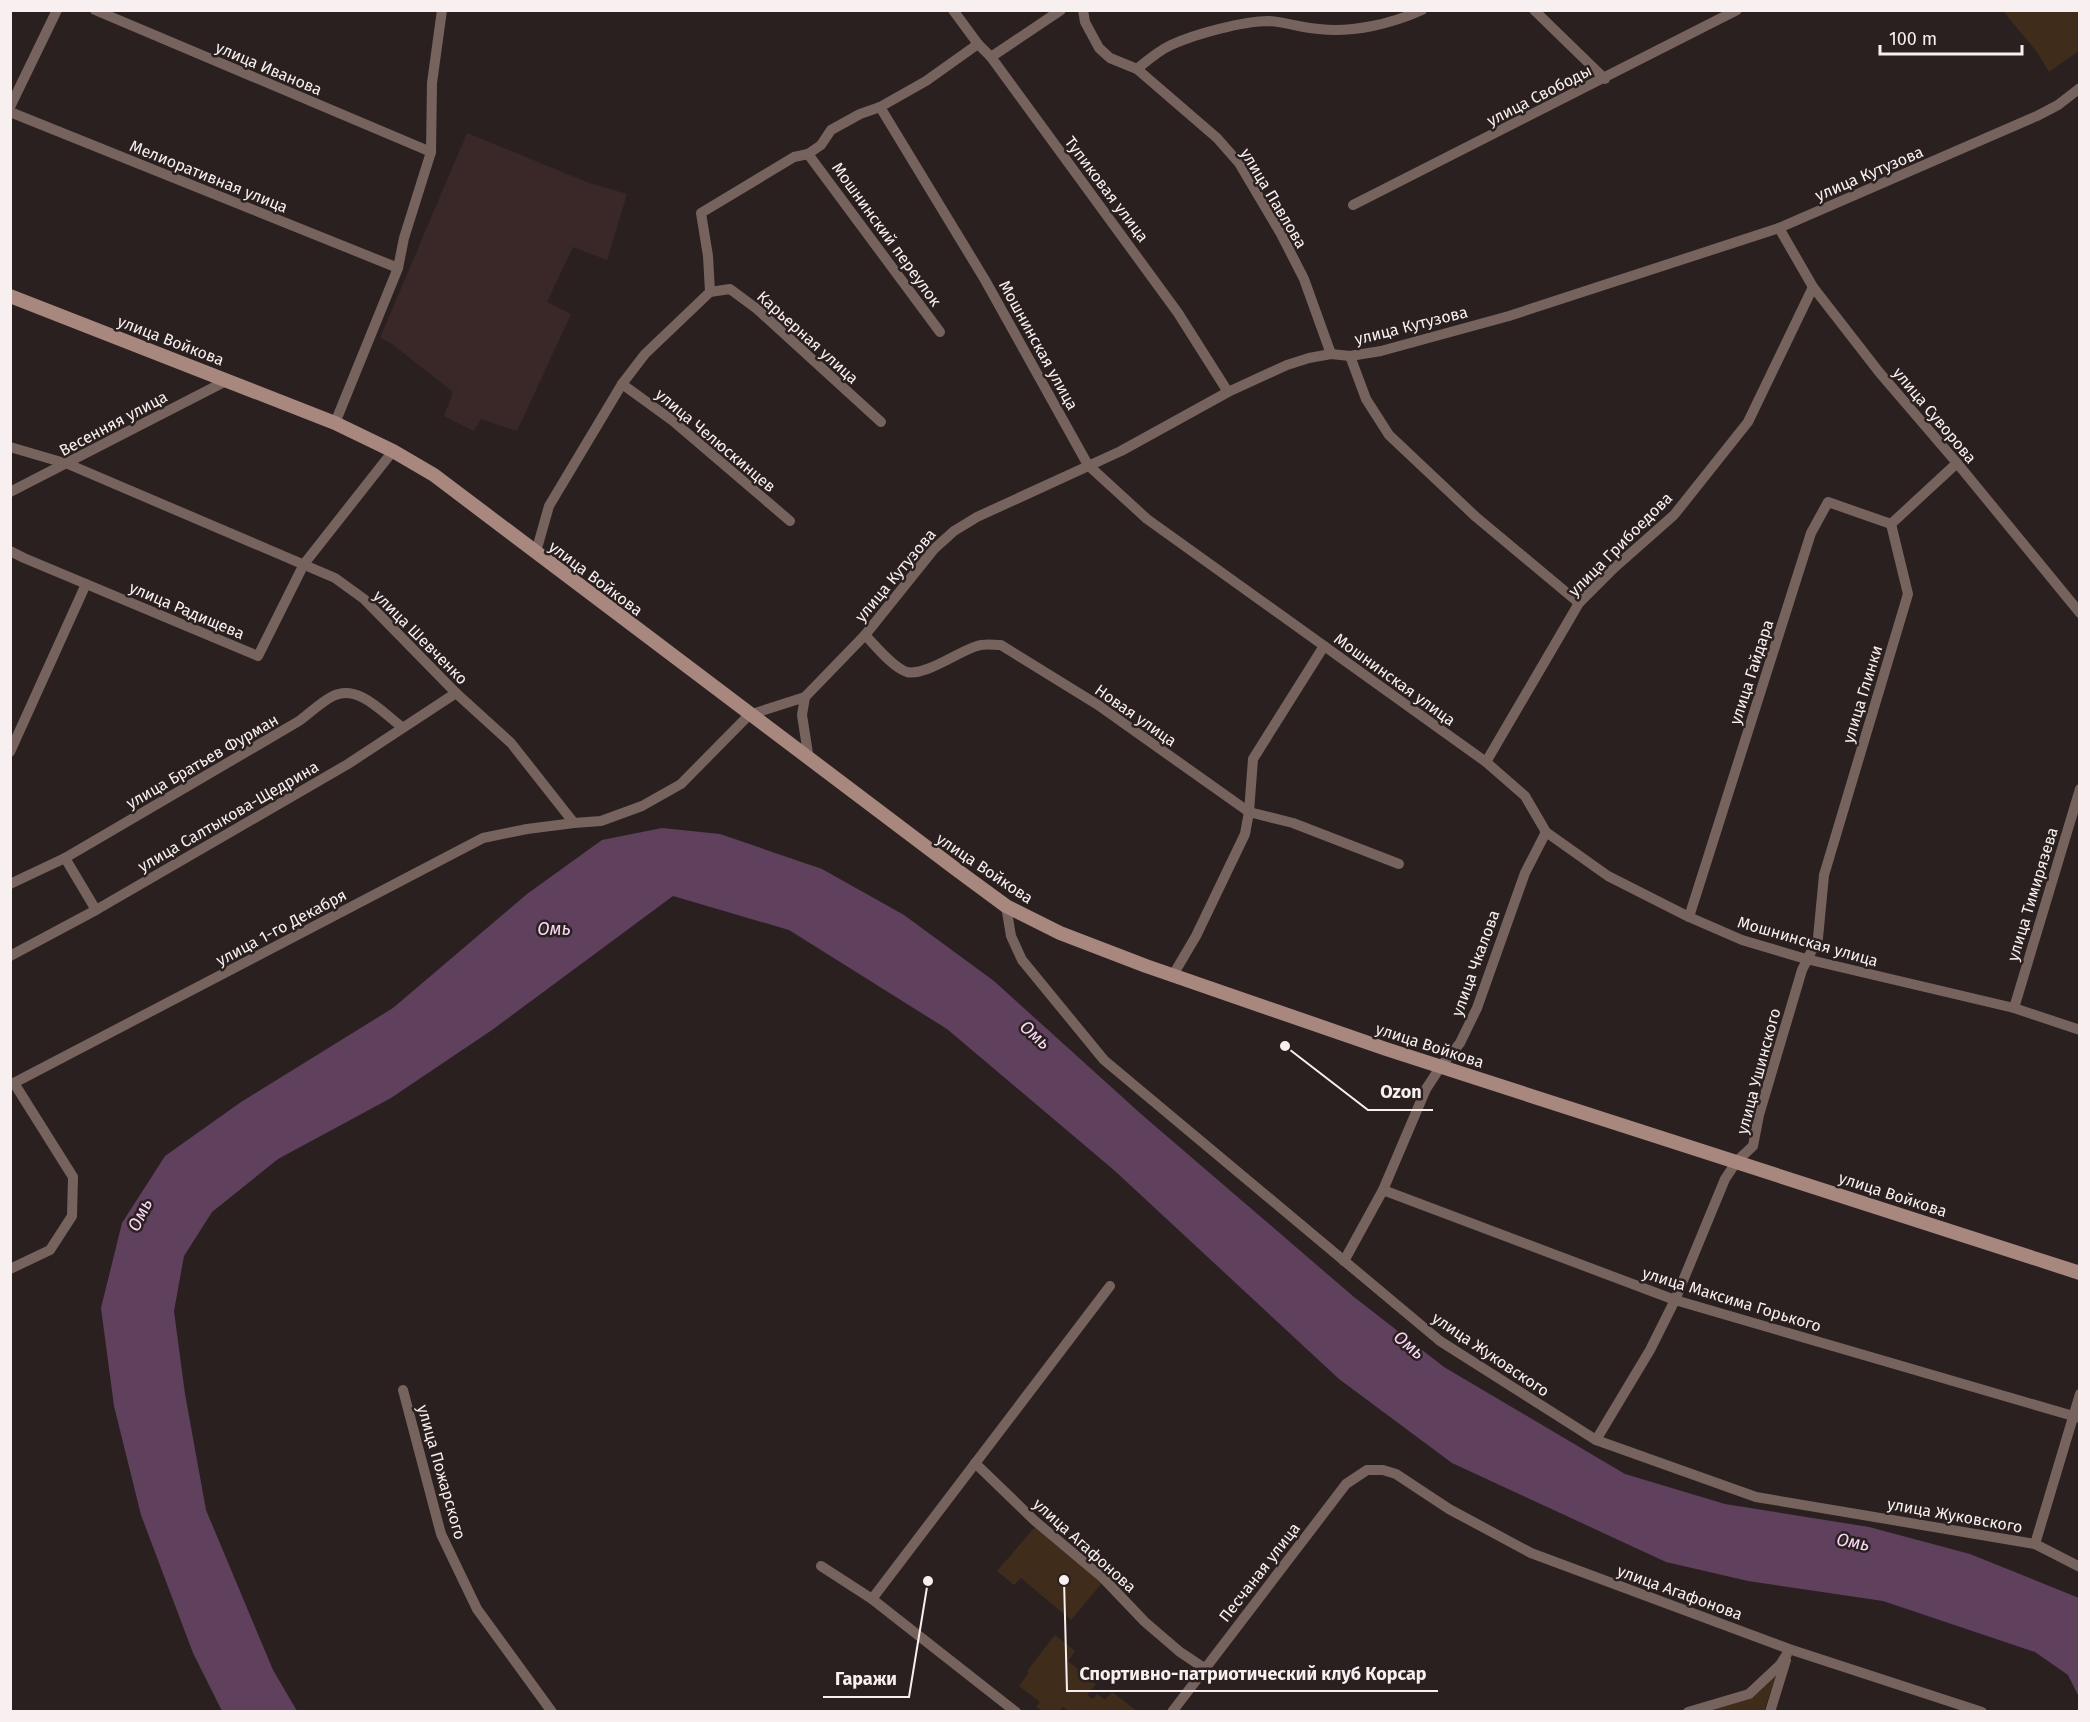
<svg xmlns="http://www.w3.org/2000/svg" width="2090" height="1722" viewBox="0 0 2090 1722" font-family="'Fira Sans',sans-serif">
<rect width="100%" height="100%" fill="#2b2020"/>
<!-- built -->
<polygon fill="#3a2829" points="467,133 589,183 627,194 607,260 573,247 547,302 571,314 517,431 481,419 474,431 444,416 453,392 392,344 380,338"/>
<!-- green -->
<g fill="#402c1b">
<polygon points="2003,11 2079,11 2079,51 2049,72 2037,52"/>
<polygon points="1035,1527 1102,1583 1071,1620 1021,1578 1014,1585 997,1571"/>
<polygon points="1055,1635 1075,1651 1068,1661 1096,1684 1087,1695 1093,1699 1097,1694 1105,1700 1112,1692 1137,1711 1069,1711 1063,1707 1059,1711 1042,1711 1036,1707 1040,1702 1019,1686 1029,1672 1027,1671"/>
<polygon points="1778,1669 1764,1711 1696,1712 1746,1698"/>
</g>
<!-- water -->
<polygon fill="#5f405d" points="662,828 720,834 822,869 904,915 994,981 1141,1114 1354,1297 1444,1367 1625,1474 1725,1504 1869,1527 1970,1554 2079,1598 2079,1697 2068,1675 2035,1652 1883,1601 1748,1581 1666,1562 1452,1463 1339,1379 1115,1171 947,1029 789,930 673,896 492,1030 391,1098 278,1159 212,1212 184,1256 174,1311 185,1394 206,1510 273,1670 297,1711 222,1711 193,1653 141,1515 114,1406 101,1308 122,1223 165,1156 241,1102 393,1008 527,894 602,840"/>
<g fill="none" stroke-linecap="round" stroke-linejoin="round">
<!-- street -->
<g stroke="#77635d" stroke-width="10">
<polyline points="95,10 431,152"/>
<polyline points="953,10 978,44 991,57 1178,313 1228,392"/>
<polyline points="1083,10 1085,22 1099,48 1110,58 1137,69 1217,138 1239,163 1281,234 1304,279 1331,354"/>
<polyline points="1534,10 1605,79"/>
<polyline points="991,57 1061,10"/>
<path d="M1137,69C1148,60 1158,51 1171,45C1195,34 1243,21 1269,21C1285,22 1302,28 1319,29C1352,33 1391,24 1422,10"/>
<polyline points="10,107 57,10"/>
<polyline points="880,107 985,280 1088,465 1147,519 1486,762 1525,796 1546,832 1608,876 1689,917 1742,940 1806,959 2014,1008 2080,1030"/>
<polyline points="10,112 398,268"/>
<polyline points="808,154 940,332"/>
<polyline points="1353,205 1737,10"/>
<polyline points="1779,228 1813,287 1879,372 1957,463 2080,613"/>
<polyline points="710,292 730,289 757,309 881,422"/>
<polyline points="1350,356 1366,399 1389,435 1476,517 1579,603"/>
<polyline points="622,384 673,421 790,521"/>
<polyline points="335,423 398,268 404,238 431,152 432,83 442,10"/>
<polyline points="10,447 68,464 335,578 364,599 456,693 511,743 574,823 601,821 642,806 681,784 749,715 805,697 865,635 934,549 954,531 977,517 1121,451 1228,392 1287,365 1309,358 1331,354 1350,356 1381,351 1509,316 1779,228 2037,116 2058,105 2080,88"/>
<polyline points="10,492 228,380"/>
<polyline points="10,551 24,558 258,656 304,564 393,451"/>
<polyline points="536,552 549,506 622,384 645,354 710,292 708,256 701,213 794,157 808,154 821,145 831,130 860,114 880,107 926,81 978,44"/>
<path d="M865,635C875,645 893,668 907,672C926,676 959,651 977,646C985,643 993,645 1001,645L1098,705L1249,812L1293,823L1399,864"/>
<polyline points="805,697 802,715 809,760"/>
<polyline points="10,752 86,584"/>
<polyline points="1486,762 1579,603 1614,568 1674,515 1748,422 1813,287"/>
<polyline points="65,858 96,910"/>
<path d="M10,884L65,858L299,721C310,713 321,702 333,696C358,683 384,714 402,727"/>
<polyline points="1006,906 1011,936 1022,960 1104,1060 1440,1341 1596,1440 1756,1497 2035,1544 2080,1567"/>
<polyline points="1689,917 1811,533 1828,502 1891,524"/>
<polyline points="10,956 96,910 348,764 456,693"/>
<polyline points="1173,975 1196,936 1245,834 1249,812 1253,759 1324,646"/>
<polyline points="2014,1008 2080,789"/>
<polyline points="10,1085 483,838 527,829 574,823"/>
<polyline points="1383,1190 1675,1300 2080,1418"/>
<polyline points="1344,1261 1383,1190 1426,1089 1441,1066 1460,1043 1477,1008 1525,873 1546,832"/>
<polyline points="10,1269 50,1250 72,1216 73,1177 14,1083"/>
<polyline points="403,1390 441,1534 477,1609 552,1712"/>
<polyline points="1596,1440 1650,1350 1675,1300 1725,1179 1737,1161 1753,1146 1759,1115 1802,970 1818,938 1824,875 1908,594 1891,524 1957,463"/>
<polyline points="975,1463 1035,1521 1103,1578 1145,1622 1180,1652 1204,1668"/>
<polyline points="2035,1544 2080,1394"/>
<polyline points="821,1566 872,1599 1016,1712"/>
<polyline points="872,1599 1110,1286"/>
<polyline points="1172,1712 1346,1484 1367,1470 1383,1470 1396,1474 1449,1509 1531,1553 1789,1649 1982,1712"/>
<polyline points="1688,1712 1749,1694 1780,1665 1787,1654"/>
<polyline points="1770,1712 1786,1660"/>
</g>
<!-- secondary -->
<polyline stroke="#a8877e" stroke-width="14" points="10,296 335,423 393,451 434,475 957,870 1006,906 1060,933 1146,966 1386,1049 2080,1273"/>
</g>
<g text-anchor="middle" stroke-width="5" stroke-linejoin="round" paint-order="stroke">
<!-- street labels -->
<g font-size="16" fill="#f8f0f0" stroke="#2b2020">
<text transform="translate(269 68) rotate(23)" y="6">улица Иванова</text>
<text transform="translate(1539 95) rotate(-27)" y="6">улица Свободы</text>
<text transform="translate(1869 173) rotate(-23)" y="6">улица Кутузова</text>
<text transform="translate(209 176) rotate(22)" y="6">Мелиоративная улица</text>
<text transform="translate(1107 189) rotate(53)" y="6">Тупиковая улица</text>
<text transform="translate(1274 198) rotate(59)" y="6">улица Павлова</text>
<text transform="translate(887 234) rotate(54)" y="6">Мошнинский переулок</text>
<text transform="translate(1411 325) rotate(-14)" y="6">улица Кутузова</text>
<text transform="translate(808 337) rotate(42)" y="6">Карьерная улица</text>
<text transform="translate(171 340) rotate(21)" y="6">улица Войкова</text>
<text transform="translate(1039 345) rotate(61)" y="6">Мошнинская улица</text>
<text transform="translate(1935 415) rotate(50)" y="6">улица Суворова</text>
<text transform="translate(113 423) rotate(-28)" y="6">Весенняя улица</text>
<text transform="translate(716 440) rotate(40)" y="6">улица Челюскинцев</text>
<text transform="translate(1620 544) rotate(-45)" y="6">улица Грибоедова</text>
<text transform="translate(895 575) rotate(-50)" y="6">улица Кутузова</text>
<text transform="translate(596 578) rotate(37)" y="6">улица Войкова</text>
<text transform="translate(187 610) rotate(23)" y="6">улица Радищева</text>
<text transform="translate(421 637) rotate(45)" y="6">улица Шевченко</text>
<text transform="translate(1751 672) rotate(-72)" y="6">улица Гайдара</text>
<text transform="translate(1395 679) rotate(36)" y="6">Мошнинская улица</text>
<text transform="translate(1862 694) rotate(-73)" y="6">улица Глинки</text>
<text transform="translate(1136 715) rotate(35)" y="6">Новая улица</text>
<text transform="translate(202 761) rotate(-30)" y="6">улица Братьев Фурман</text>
<text transform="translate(228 816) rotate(-30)" y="6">улица Салтыкова-Щедрина</text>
<text transform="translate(985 868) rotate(34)" y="6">улица Войкова</text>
<text transform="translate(2032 894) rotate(-73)" y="6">улица Тимирязева</text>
<text transform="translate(281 927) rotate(-28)" y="6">улица 1-го Декабря</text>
<text transform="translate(1808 941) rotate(16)" y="6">Мошнинская улица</text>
<text transform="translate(1475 963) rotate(-70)" y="6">улица Чкалова</text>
<text transform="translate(1430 1045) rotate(18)" y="6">улица Войкова</text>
<text transform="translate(1758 1071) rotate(-75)" y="6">улица Ушинского</text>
<text transform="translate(1893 1194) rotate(18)" y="6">улица Войкова</text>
<text transform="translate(1732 1299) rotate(17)" y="6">улица Максима Горького</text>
<text transform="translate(1491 1354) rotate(34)" y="6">улица Жуковского</text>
<text transform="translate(442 1472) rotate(74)" y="6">улица Пожарского</text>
<text transform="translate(1955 1515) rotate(10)" y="6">улица Жуковского</text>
<text transform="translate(1085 1545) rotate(42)" y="6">улица Агафонова</text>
<text transform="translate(1259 1572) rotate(-52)" y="6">Песчаная улица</text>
<text transform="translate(1680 1592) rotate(20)" y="6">улица Агафонова</text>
</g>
<!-- water labels -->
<g font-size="18" font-style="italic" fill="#f9d7f6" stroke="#2b2020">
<text x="554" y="935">Омь</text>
<text transform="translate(1035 1035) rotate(41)" y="6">Омь</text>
<text transform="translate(140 1215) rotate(-64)" y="6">Омь</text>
<text transform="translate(1409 1345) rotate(39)" y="6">Омь</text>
<text transform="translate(1853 1542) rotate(11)" y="6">Омь</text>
</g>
</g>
<!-- callouts -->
<path fill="none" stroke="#f8f0f0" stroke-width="2" d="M1285 1046L1368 1110H1433M1064 1580L1067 1691H1438M928 1581L909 1697H823"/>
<g fill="#f8f0f0" stroke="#2b2020" stroke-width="2">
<circle cx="1285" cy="1046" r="6"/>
<circle cx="1064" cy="1580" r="6"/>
<circle cx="928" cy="1581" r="6"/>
</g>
<g font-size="18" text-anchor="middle" font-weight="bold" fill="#f8f0f0" stroke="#2b2020" stroke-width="5" stroke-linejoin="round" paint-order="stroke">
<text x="1401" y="1098">Ozon</text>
<text x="1253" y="1680">Спортивно-патриотический клуб Корсар</text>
<text x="866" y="1685">Гаражи</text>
</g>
<!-- border -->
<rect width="2090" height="1722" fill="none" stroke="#f8f0f0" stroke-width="24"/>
<!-- scale -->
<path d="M1880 45v9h142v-9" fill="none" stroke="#f8f0f0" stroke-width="3"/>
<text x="1889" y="45" font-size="18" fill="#f8f0f0" stroke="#2b2020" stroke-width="4.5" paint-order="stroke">100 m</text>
</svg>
